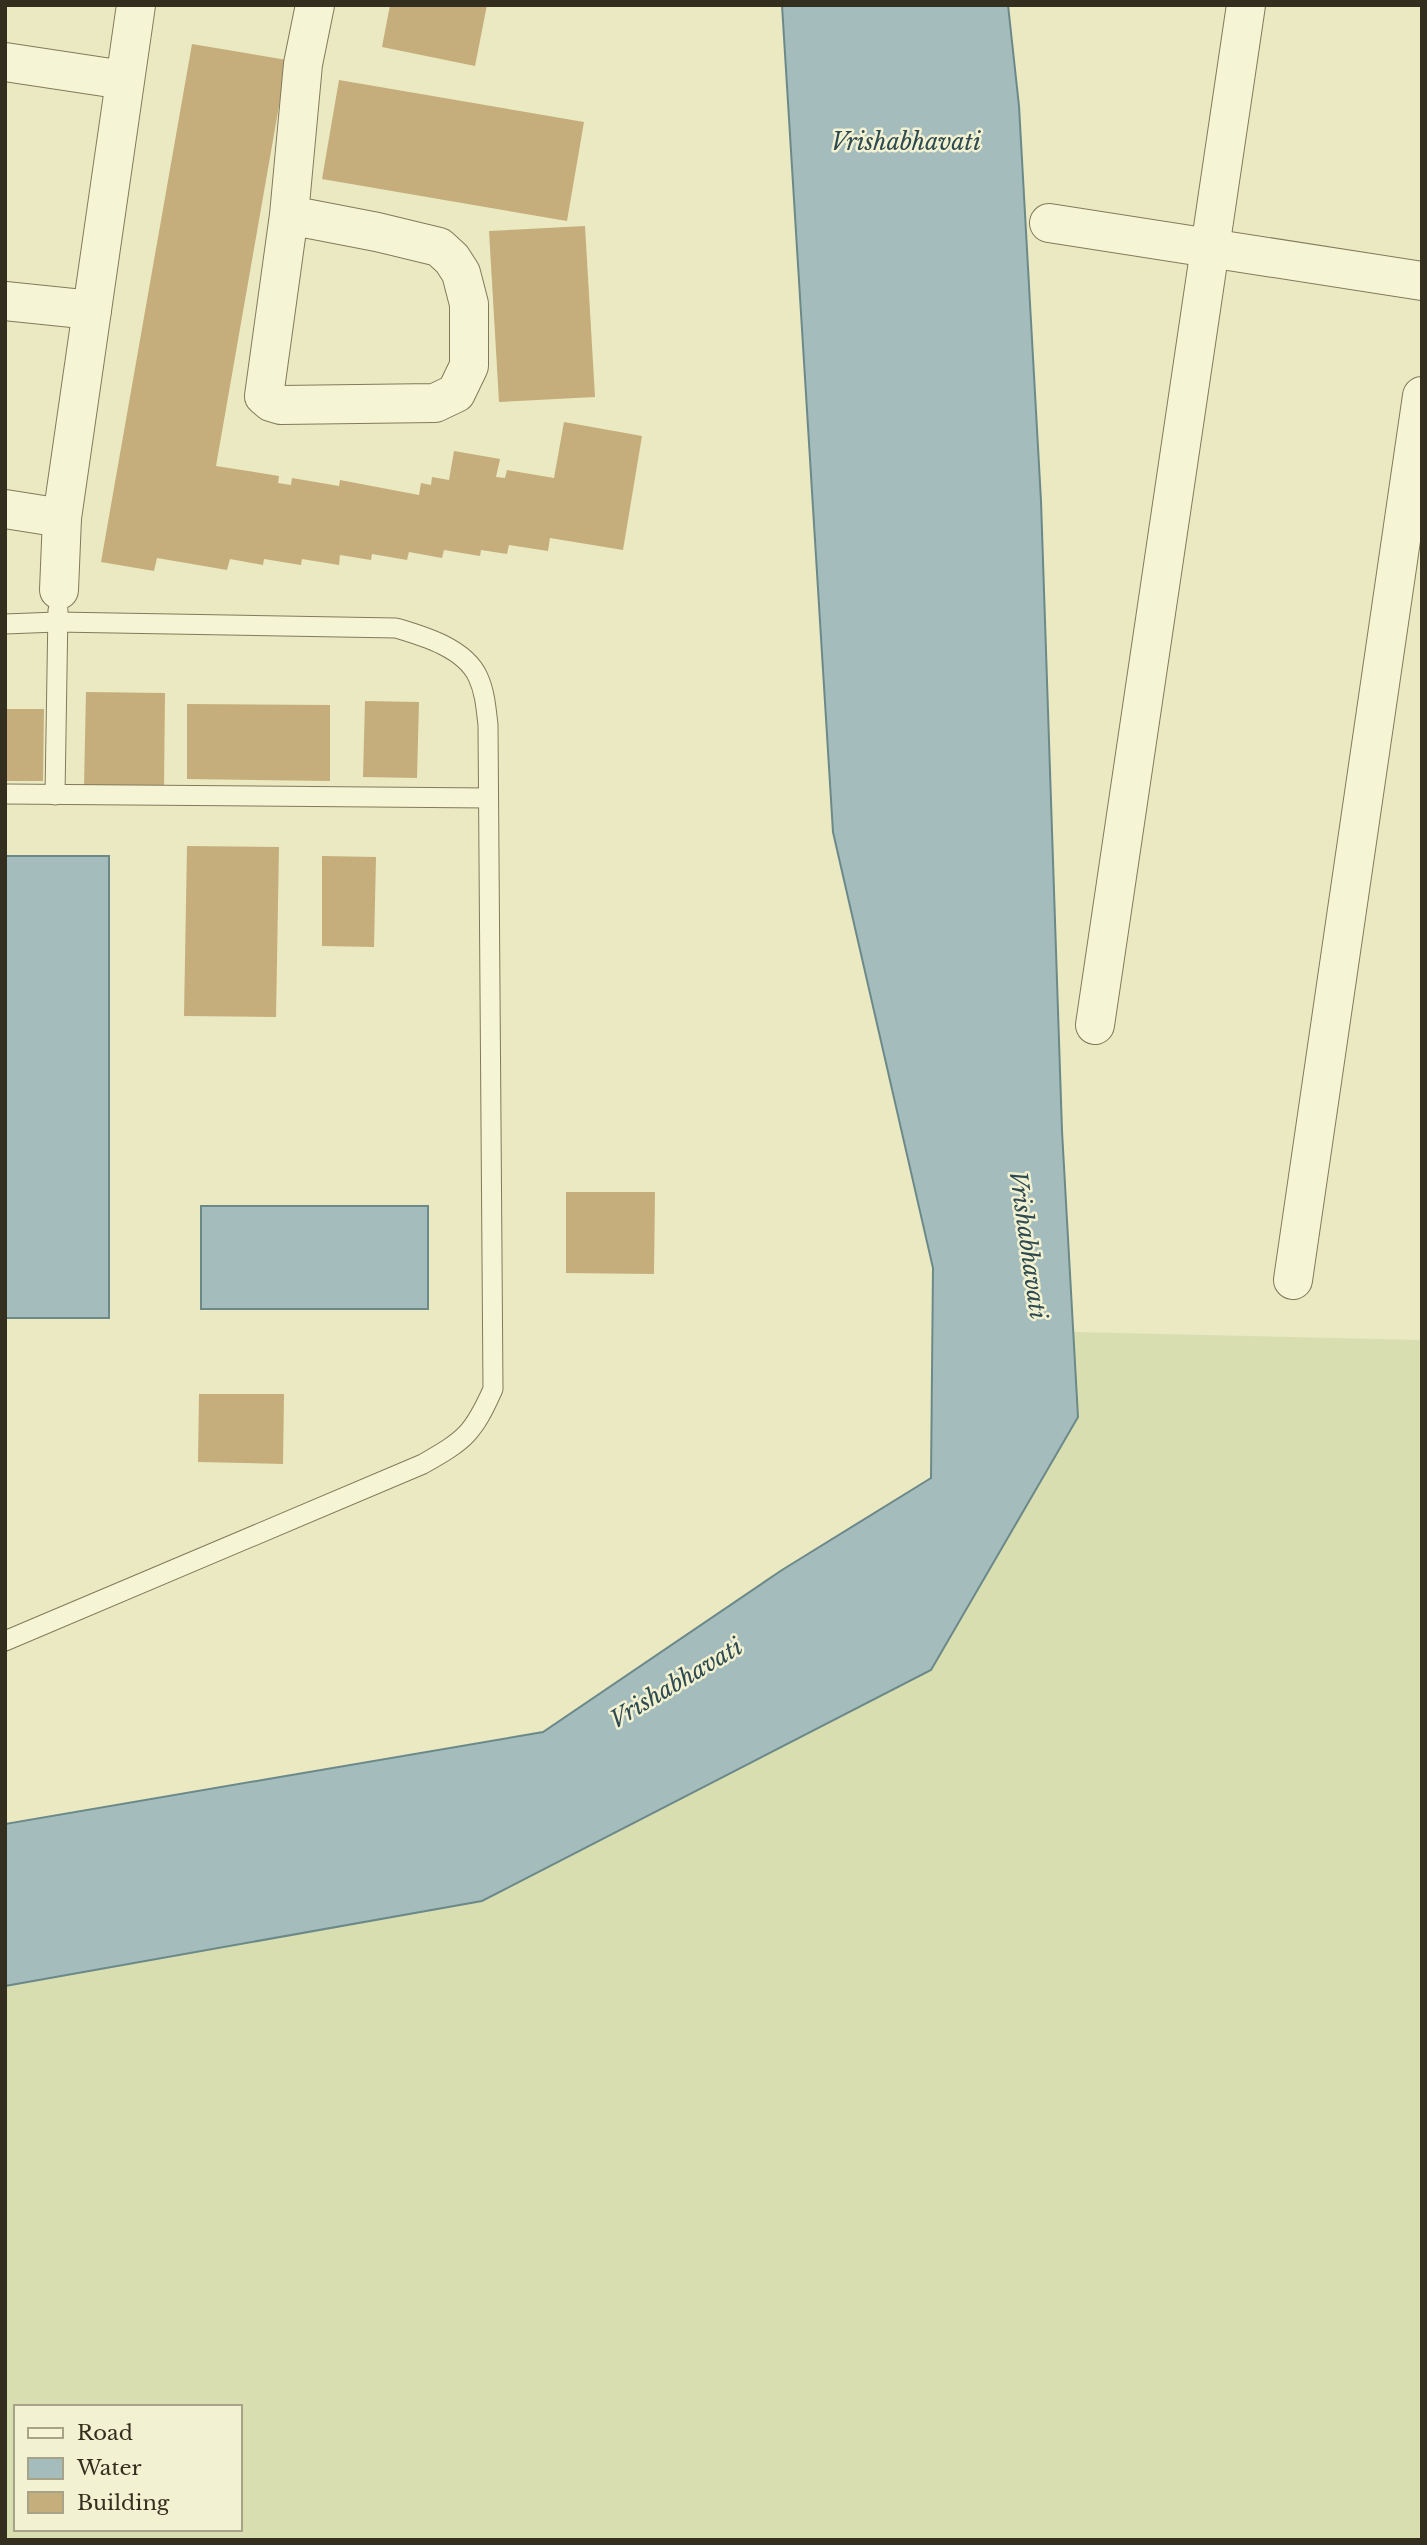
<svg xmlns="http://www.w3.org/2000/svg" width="1427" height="2545" viewBox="0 0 1427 2545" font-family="'Libre Baskerville',serif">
<rect width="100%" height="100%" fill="#eae9c2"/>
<!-- farmland -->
<path fill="#d9deb0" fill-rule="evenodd" d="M1073,1332L1422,1340V2540H5V1986L482,1901L1078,1417ZM16,2407H240V2529H16Z"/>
<!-- water -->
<g fill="#a4bdbc" stroke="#6c898a" stroke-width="2">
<polygon points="782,5 1008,5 1019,106 1041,501 1062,1131 1078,1417 931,1670 482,1901 5,1986 5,1824 543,1732 782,1570 931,1478 933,1268 833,832"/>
<rect x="5" y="856" width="104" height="462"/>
<rect x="201" y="1206" width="227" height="103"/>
</g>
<!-- building -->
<g fill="#c5ae7b">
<polygon points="390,5 487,5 475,66 382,47"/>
<polygon points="192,44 287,60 216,466 279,476 278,483 291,485 292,478 339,486 340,480 419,495 421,483 431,485 432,477 449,480 454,451 500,459 496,477 505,478 507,470 554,478 564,422 642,436 623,550 550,538 548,551 509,545 507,554 481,550 480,556 444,550 442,558 409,552 407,560 372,554 371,560 340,555 339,565 302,559 301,565 264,559 263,565 230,559 227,570 157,558 154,571 101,562"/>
<polygon points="339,80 584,122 567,221 322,179"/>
<polygon points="585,226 595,397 499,402 489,231"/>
<polygon points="86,692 165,693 164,787 84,787"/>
<polygon points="365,701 419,702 417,778 363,777"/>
<polygon points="187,704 330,705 330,781 187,779"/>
<polygon points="5,709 44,709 43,781 5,781"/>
<polygon points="187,846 279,847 276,1017 184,1016"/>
<polygon points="322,856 376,857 374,947 322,946"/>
<polygon points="566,1192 655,1192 654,1274 566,1273"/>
<polygon points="199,1394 284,1394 283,1464 198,1462"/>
</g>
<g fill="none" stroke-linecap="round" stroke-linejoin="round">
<!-- lane casing -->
<g stroke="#827a5b" stroke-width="21">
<g id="lane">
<path d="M5,624L57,622L396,628C423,636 465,648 478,677C485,692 486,708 488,725L493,1389C473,1434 465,1440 423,1464L5,1641"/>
<polyline points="5,794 488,798"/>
<polyline points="55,795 58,610"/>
</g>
</g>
<!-- street casing -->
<g stroke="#827a5b" stroke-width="40">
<g id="street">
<polyline points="5,62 124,80"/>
<polyline points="289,215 377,232 439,247 452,259 461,273 469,304 469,366 456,393 435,403 281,405 271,402 264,396 289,215 303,64 315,5"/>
<polyline points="1049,223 1422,281"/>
<polyline points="5,301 92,310"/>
<polyline points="5,509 62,518"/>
<polyline points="59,590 62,518 136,5"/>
<polyline points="1095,1025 1246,5"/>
<polyline points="1293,1280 1422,396"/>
</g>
</g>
<!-- lane -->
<use href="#lane" stroke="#f5f4d4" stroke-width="19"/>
<!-- street -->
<use href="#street" stroke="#f5f4d4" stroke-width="38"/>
</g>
<g text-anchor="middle" stroke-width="5" stroke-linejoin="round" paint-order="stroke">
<!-- water labels -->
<g font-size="23" font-style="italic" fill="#2e4a51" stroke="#f2f1d1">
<text x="906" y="150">Vrishabhavati</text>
<text transform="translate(1028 1245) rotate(82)" y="8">Vrishabhavati</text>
<text transform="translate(676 1683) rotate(-31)" y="8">Vrishabhavati</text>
</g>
</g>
<!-- border -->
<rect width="1427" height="2545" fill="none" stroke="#332e1e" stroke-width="14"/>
<!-- legend -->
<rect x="14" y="2405" width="228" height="126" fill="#f2f1d1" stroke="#a6a389" stroke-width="2"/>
<rect x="28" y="2428" width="35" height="10" fill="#f5f4d4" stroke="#a6a389" stroke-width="2"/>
<text x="77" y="2440" font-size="21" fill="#332e1e">Road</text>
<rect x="28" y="2458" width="35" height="21" fill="#a4bdbc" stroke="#a6a389" stroke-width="2"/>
<text x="77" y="2475" font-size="21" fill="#332e1e">Water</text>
<rect x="28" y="2492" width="35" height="21" fill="#c5ae7b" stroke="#a6a389" stroke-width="2"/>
<text x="77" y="2510" font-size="21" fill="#332e1e">Building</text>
</svg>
